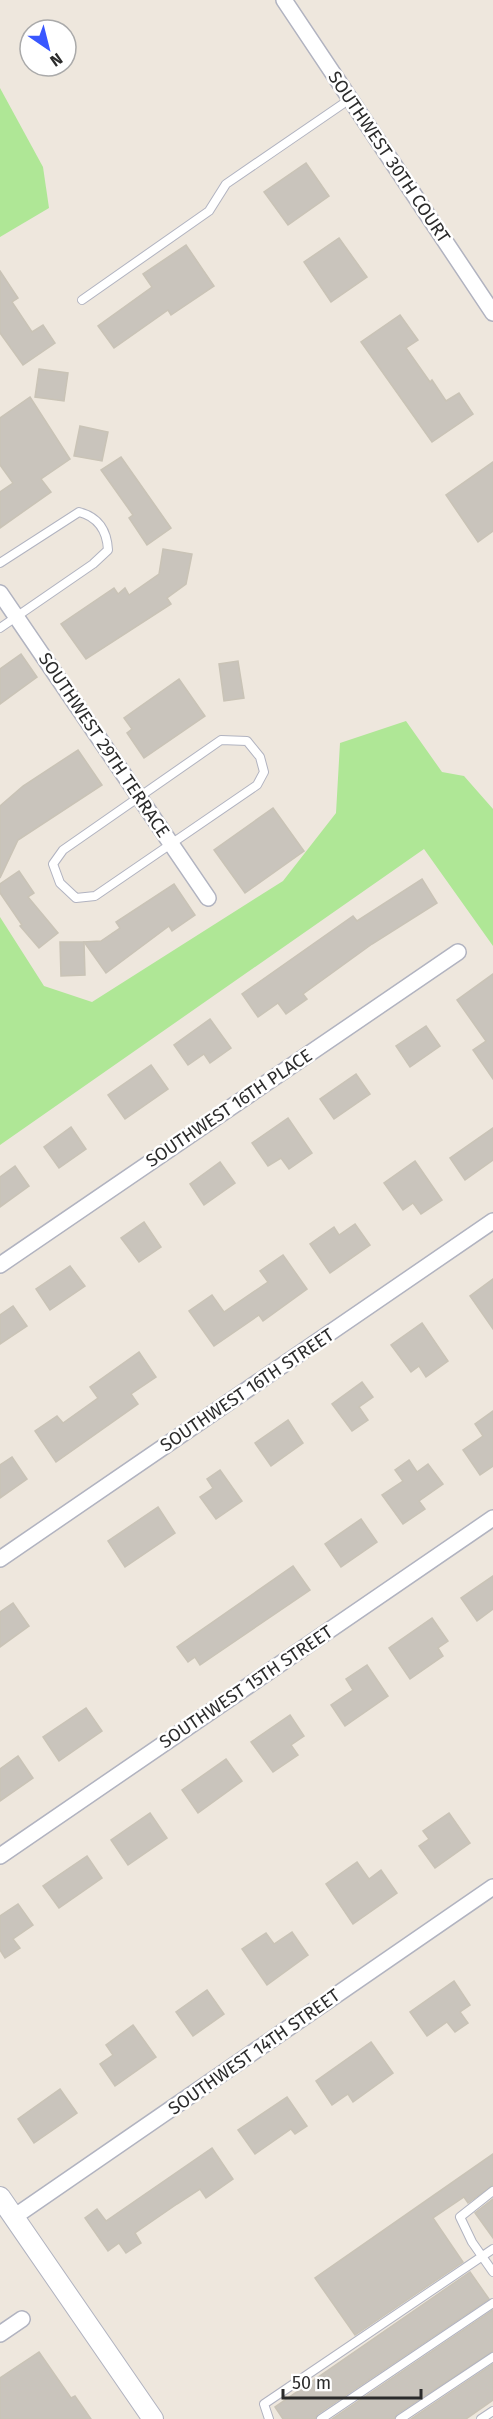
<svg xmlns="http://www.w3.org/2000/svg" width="493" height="2419" viewBox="0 0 493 2419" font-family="'Fira Sans',sans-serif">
<rect width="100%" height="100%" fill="#eee7dd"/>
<!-- green -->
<g fill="#afe796">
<polygon points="0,88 43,167 49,208 0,237"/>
<polygon points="406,721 442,772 464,776 493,809 493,946 424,849 0,1145 0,917 44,986 92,1002 283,881 336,813 340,743"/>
</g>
<!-- building -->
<g fill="#c9c4bc" stroke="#c9c3b6" stroke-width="1.5">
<polygon points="306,163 329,196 288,225 264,192"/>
<polygon points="339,238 367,277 331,302 304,262"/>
<polygon points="186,245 214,286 171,315 168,310 114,348 98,326 152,287 143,274"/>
<polygon points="0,271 18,298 12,302 32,332 43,325 55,343 23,365 0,333"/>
<polygon points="400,315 418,340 406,348 430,382 432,380 446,401 459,393 473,414 432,442 361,342"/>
<polygon points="39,369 68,373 64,401 35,397"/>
<polygon points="30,397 70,459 41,479 51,492 0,528 0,492 13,483 0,465 0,418"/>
<polygon points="80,426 108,432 102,461 74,456"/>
<polygon points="121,457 171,528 147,545 129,518 133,515 101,470"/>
<polygon points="493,462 493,531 478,542 446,495"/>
<polygon points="163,549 192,554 186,584 167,598 171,604 86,659 61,624 114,588 118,594 125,588 129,595 159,574"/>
<polygon points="21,654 37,677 0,704 0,669"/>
<polygon points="238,661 244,698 224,701 219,664"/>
<polygon points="179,679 205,716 144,758 127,733 132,729 124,718"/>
<polygon points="78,750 102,785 18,840 0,878 0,806 23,786"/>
<polygon points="273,808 304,851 245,893 214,850"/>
<polygon points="19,871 34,893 28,897 58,933 39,948 20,926 22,925 0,893 0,884"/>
<polygon points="422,879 437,903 372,944 303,994 307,999 286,1014 278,1003 258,1017 242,994 353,916 357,921"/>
<polygon points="174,884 195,915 172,931 169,926 106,973 84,942 101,941 120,928 116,922"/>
<polygon points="60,942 84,942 85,975 61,976"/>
<polygon points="493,974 493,1079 473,1050 486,1041 457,1000"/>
<polygon points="210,1019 231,1048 210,1063 204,1054 188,1065 174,1045"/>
<polygon points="426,1026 440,1046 410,1067 396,1046"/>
<polygon points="151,1065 168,1089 125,1119 108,1095"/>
<polygon points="356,1074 370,1094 334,1119 320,1099"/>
<polygon points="288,1118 312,1153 289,1169 281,1158 268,1166 252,1143"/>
<polygon points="71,1127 86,1149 59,1168 44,1147"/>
<polygon points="493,1128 493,1160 465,1180 450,1158"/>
<polygon points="415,1161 442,1200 421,1214 413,1203 403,1210 384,1183"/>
<polygon points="220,1162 235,1183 204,1205 190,1184"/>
<polygon points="15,1166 29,1186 0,1207 0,1177"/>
<polygon points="144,1222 161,1247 139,1262 121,1238"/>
<polygon points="355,1224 370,1245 330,1273 310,1244 334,1227 339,1235"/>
<polygon points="283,1255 307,1289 263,1321 259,1315 214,1346 189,1311 212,1295 224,1312 268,1282 260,1271"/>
<polygon points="70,1266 85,1286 50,1310 36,1289"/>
<polygon points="493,1279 493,1329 470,1296"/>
<polygon points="13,1306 27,1326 0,1344 0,1315"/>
<polygon points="422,1323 448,1361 426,1377 419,1366 411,1372 391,1345"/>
<polygon points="139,1352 156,1377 131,1394 138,1404 56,1462 35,1431 57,1416 63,1423 98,1398 90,1387"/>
<polygon points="362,1382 373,1397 359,1407 368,1420 352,1431 332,1404"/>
<polygon points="493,1411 493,1466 480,1475 463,1450 483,1436 475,1424"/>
<polygon points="288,1420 303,1443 271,1466 255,1443"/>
<polygon points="12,1457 27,1479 0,1498 0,1465"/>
<polygon points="409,1460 417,1472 428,1464 443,1484 419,1501 425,1509 403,1524 382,1495 403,1481 395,1470"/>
<polygon points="220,1470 242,1501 216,1519 200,1497 213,1488 207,1479"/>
<polygon points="158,1507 175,1533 125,1567 108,1541"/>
<polygon points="361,1519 377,1542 341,1567 325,1544"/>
<polygon points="293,1566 310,1590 200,1665 195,1657 188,1662 177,1647"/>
<polygon points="493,1576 493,1609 477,1621 461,1598"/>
<polygon points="13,1603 29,1626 0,1647 0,1612"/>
<polygon points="432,1618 448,1641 438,1648 443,1656 410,1679 389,1648"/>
<polygon points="367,1665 388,1696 345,1726 331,1705 353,1690 346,1679"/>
<polygon points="86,1708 102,1731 59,1761 43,1737"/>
<polygon points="290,1715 304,1736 291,1745 298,1755 273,1772 251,1742"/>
<polygon points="18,1756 33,1778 0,1801 0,1769"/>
<polygon points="226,1759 242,1781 198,1813 182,1790"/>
<polygon points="150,1813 167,1838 128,1865 111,1840"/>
<polygon points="449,1813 470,1843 435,1868 419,1846 429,1839 423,1831"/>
<polygon points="87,1856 102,1878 59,1908 43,1886"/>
<polygon points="357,1862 369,1879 381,1870 397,1893 353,1924 326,1884"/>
<polygon points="18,1904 33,1925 13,1939 20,1948 5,1958 0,1950 0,1916"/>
<polygon points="292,1932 308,1955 267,1985 242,1949 266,1933 274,1944"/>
<polygon points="454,1981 470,2005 460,2012 468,2023 455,2032 447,2022 427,2036 410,2012"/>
<polygon points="207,1990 224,2014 193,2036 176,2012"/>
<polygon points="133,2025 156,2057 115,2086 100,2064 113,2055 106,2045"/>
<polygon points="371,2042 393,2073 353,2102 348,2094 332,2105 316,2081"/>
<polygon points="60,2089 77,2113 34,2143 18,2119"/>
<polygon points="287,2097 307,2126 295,2134 291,2129 255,2154 238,2130"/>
<polygon points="212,2148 233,2179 206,2198 200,2189 177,2204 135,2233 141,2243 126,2253 119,2243 108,2251 85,2218 97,2209 106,2221"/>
<polygon points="493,2154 493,2185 468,2203 464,2197 433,2218 463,2262 355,2335 315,2278"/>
<polygon points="493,2199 493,2238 475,2213"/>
<polygon points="470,2272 489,2299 318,2414 315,2419 283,2419 275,2407"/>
<polygon points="493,2310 493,2351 397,2414 394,2419 332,2419"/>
<polygon points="39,2352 71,2398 75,2396 91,2419 0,2419 0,2378"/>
<polygon points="493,2364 493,2400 466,2419 411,2419"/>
</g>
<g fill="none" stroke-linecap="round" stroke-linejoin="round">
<!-- service casing -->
<g stroke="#b1b3c0" stroke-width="10">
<g id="service">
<polyline points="82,300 209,211 226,184 350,99"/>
<path d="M0,563L79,512C98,517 107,530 108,550L93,564L0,628"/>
<polygon points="221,740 247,741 260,757 264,772 257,785 95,896 76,898 60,883 53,864 63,850"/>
<polyline points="493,2191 460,2217 472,2242 493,2272"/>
<polyline points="269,2419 264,2404 493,2249"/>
<polyline points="321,2419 493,2303"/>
<polyline points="400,2419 493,2357"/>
<polyline points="481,2419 493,2411"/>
</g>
</g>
<!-- minor casing -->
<g stroke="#b1b3c0" stroke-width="18">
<g id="minor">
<polyline points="284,0 493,313"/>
<polyline points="0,593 208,898"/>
<polyline points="0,1265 458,952"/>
<polyline points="0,1559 493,1221"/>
<polyline points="0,1856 493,1518"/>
<polyline points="14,2217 493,1887"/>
<polyline points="0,2334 22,2319"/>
</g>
</g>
<!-- secondary casing -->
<g stroke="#b1b3c0" stroke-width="22">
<polyline id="secondary" points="0,2197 153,2419"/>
</g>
<!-- service -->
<use href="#service" stroke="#fff" stroke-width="8"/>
<!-- minor -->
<use href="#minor" stroke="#fff" stroke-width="15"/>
<!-- secondary -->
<use href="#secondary" stroke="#fff" stroke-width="20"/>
</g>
<g text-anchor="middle" stroke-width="5" stroke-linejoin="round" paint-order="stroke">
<!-- street labels -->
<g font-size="18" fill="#2b2b2b" stroke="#fff">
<text transform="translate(389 157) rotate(56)" y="6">SOUTHWEST 30TH COURT</text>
<text transform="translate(104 745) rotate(56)" y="6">SOUTHWEST 29TH TERRACE</text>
<text transform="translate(229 1108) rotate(-34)" y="6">SOUTHWEST 16TH PLACE</text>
<text transform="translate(247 1390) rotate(-34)" y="6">SOUTHWEST 16TH STREET</text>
<text transform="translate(246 1687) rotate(-34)" y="6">SOUTHWEST 15TH STREET</text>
<text transform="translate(254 2052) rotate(-35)" y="6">SOUTHWEST 14TH STREET</text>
</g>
</g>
<!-- north arrow -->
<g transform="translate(48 48) rotate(145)"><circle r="28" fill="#ffffff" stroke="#aaaaaa" stroke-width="1.5"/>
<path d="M0-4.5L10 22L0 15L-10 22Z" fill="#3957ff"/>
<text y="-9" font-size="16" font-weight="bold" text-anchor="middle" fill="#2b2b2b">N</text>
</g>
<!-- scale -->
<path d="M283 2389v9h138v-9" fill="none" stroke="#2b2b2b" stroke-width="3"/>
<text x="292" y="2389" font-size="18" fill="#2b2b2b" stroke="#ffffff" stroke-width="4.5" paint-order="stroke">50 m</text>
</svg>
